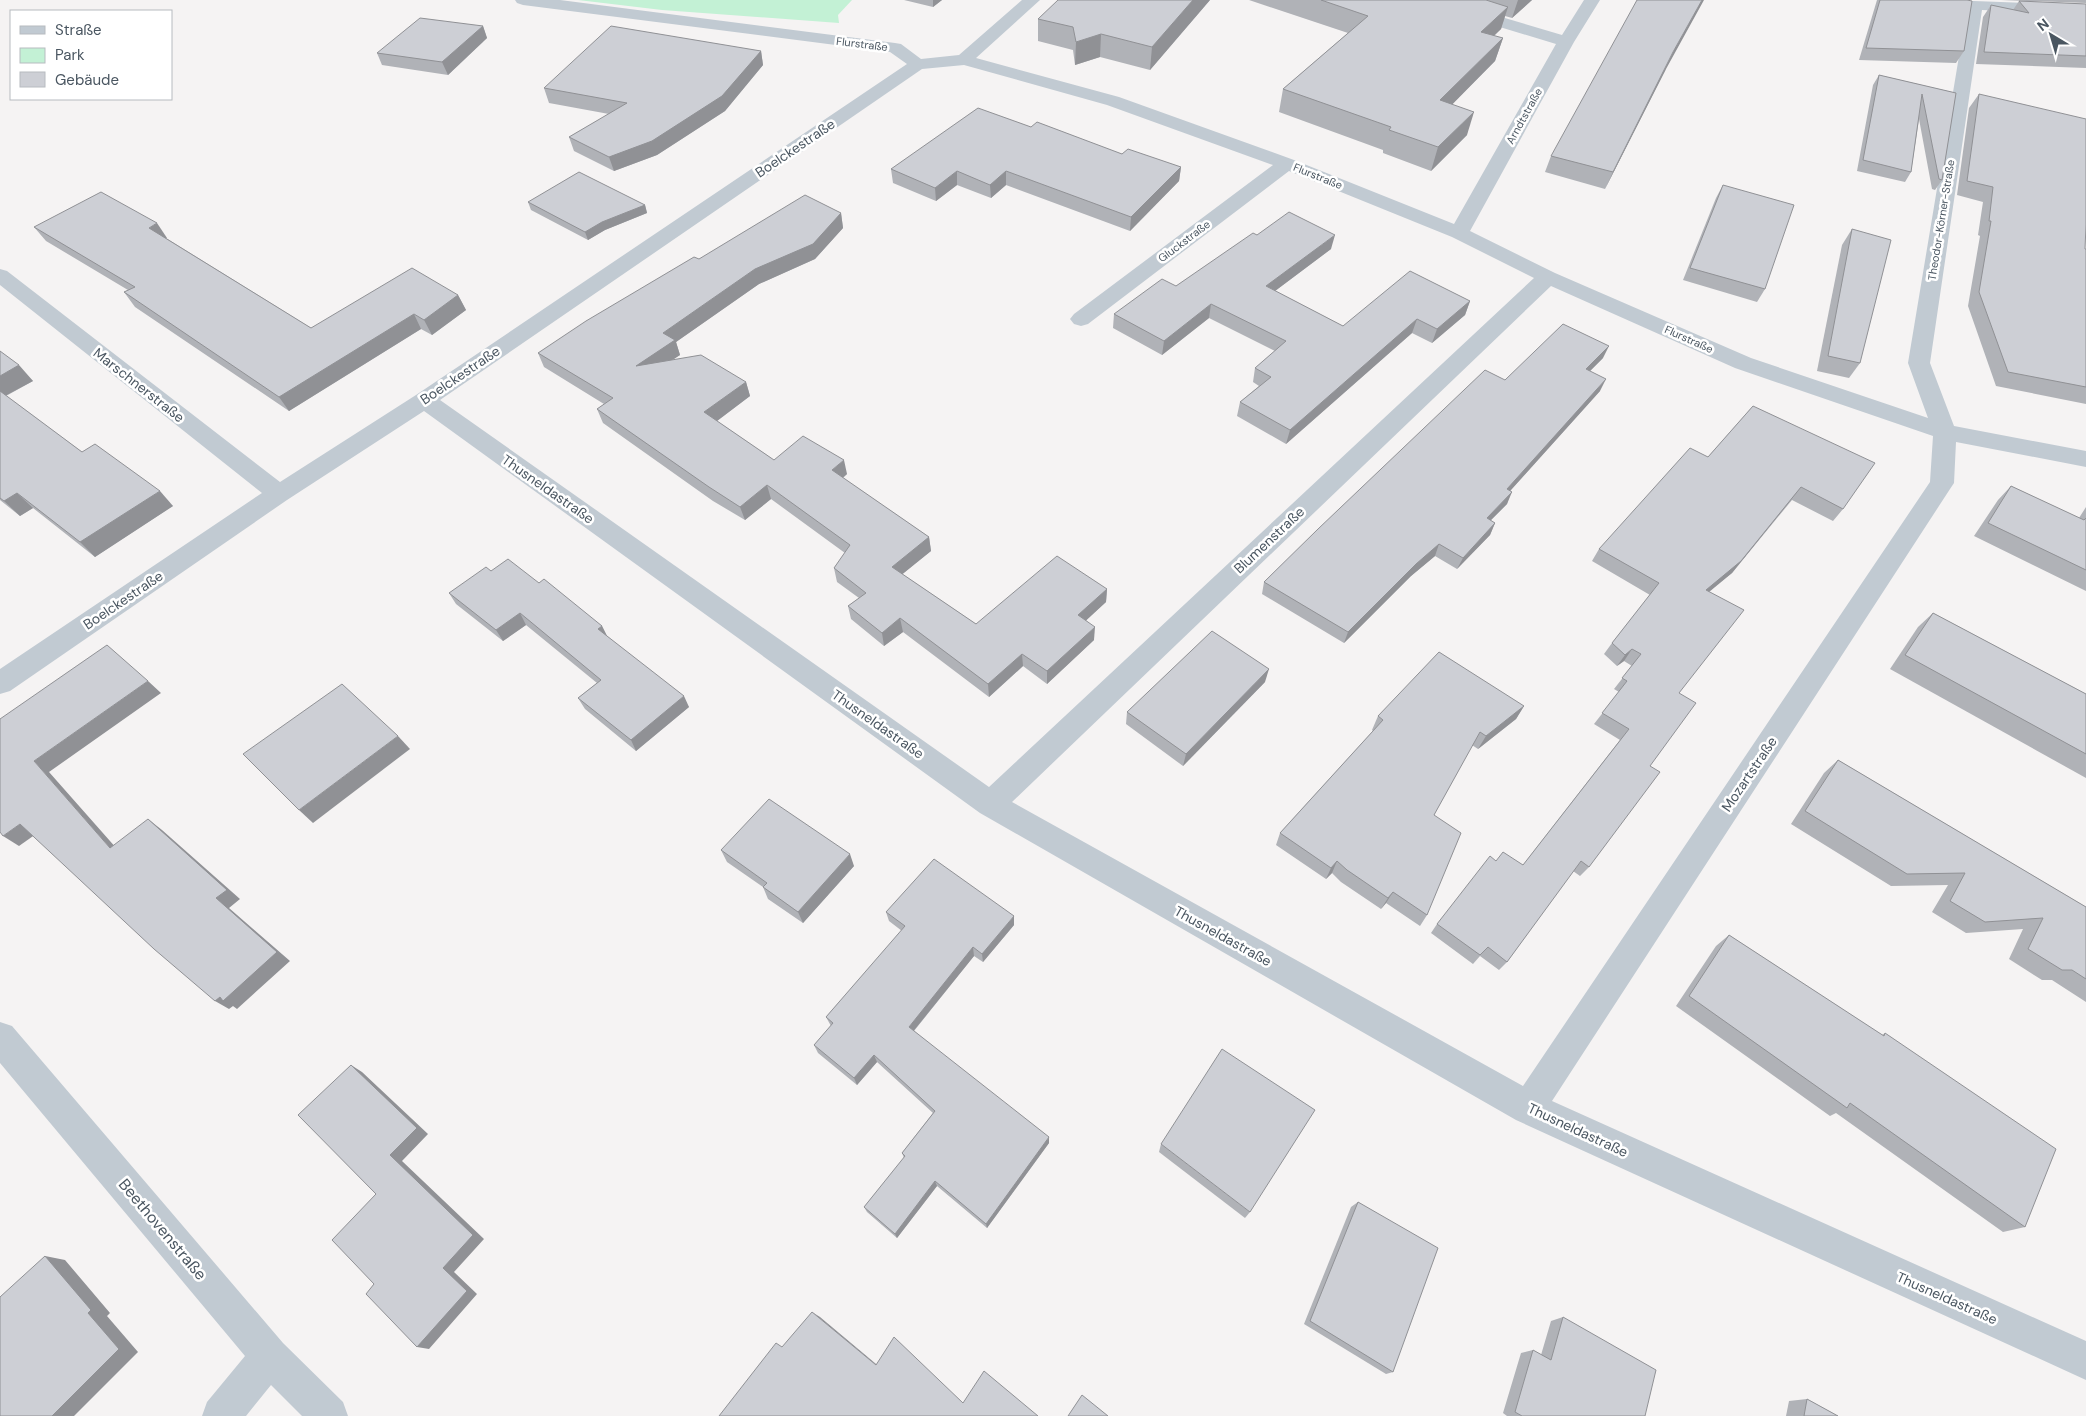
<svg xmlns="http://www.w3.org/2000/svg" width="2086" height="1416" viewBox="0 0 2086 1416" font-family="'DM Sans',sans-serif">
<rect width="100%" height="100%" fill="#f5f3f3"/>
<!-- green -->
<polygon fill="#c3f1d5" points="578,0 852,0 838,15 839,23 662,10"/>
<g fill="none" stroke-linecap="round" stroke-linejoin="round">
<!-- minor -->
<g fill="#c1cad2" fill-rule="evenodd">
<path d="M515,0H560L895,43L901,44L921,59L959,55L1022,0H1040L976,58L1119,97L1294,160L1454,224L1556,44L1421,3L1419,0H1444L1562,35L1584,0H1600L1574,42L1470,231L1555,273L1751,358L1928,418L1908,363L1967,8L1949,3L1947,0L2086,5V15L1982,10L1930,363L1954,426L2086,451V467L1956,442L1954,483L1950,489L1552,1101L2086,1341V1380L1516,1120L980,813L424,411L287,500L10,691L0,694V669L262,493L0,285V269L7,271L280,482L416,395L907,64L890,52L523,5L517,3ZM964,65L1107,105L1273,165L1074,314L1070,319L1074,324L1081,326L1088,324L1289,171L1452,237L1534,278L989,787L440,400L922,69ZM1551,286L1735,368L1933,436L1930,482L1523,1086L1012,802Z"/>
<polygon points="0,1022 12,1026 283,1343 343,1402 348,1416 302,1416 271,1385 246,1416 202,1416 207,1402 245,1356 0,1063"/>
</g>
</g>
<!-- wall -->
<g fill="#b0b2b7">
<polygon points="904,0 942,0 933,7"/>
<polygon points="1210,0 1150,70 1100,57 1075,65 1073,50 1038,41 1038,19"/>
<polygon points="1249,0 1532,0 1512,18 1505,16 1501,29 1494,36 1503,38 1495,61 1452,104 1467,135 1431,171 1383,153 1383,150 1279,112 1283,89 1348,33"/>
<polygon points="1877,0 1967,0 1964,51 1956,63 1859,60"/>
<polygon points="2001,0 2086,0 2086,3"/>
<polygon points="2019,1 2086,4 2086,68 1976,64 1983,17 1991,5 2013,10"/>
<polygon points="483,26 487,38 448,75 382,65 377,53"/>
<polygon points="761,51 763,65 725,111 657,155 614,171 574,151 569,137 609,114 549,103 544,88"/>
<polygon points="1666,69 1605,189 1545,172 1551,156"/>
<polygon points="1879,75 1956,93 1942,180 1935,190 1932,189 1919,119 1911,172 1905,182 1857,171 1873,85"/>
<polygon points="1979,94 2085,249 2086,249 2086,404 1996,386 1968,306 1980,236 1978,235 1983,202 1957,195 1969,108"/>
<polygon points="1031,127 1122,154 1181,167 1179,181 1130,231 1006,185 991,198 957,185 936,201 893,183 891,169"/>
<polygon points="1723,185 1765,289 1757,302 1683,280 1716,198"/>
<polygon points="528,202 645,205 647,213 605,230 588,240 531,210"/>
<polygon points="841,213 843,228 815,259 759,284 676,342 680,355 672,360 746,382 750,396 717,421 774,460 847,474 843,478 929,537 931,551 902,574 976,624 1107,589 1106,602 1086,620 1094,640 1047,684 1023,666 989,697 903,632 884,646 851,619 848,606 859,598 837,582 834,568 845,553 771,499 745,520 713,501 603,423 597,409 604,404 544,367 538,353 699,259"/>
<polygon points="34,227 167,238 166,238 311,328 458,295 466,310 432,335 421,329 289,411 135,307 124,292 128,290 46,241"/>
<polygon points="1852,229 1860,363 1849,378 1817,371 1842,245"/>
<polygon points="1257,235 1331,249 1275,291 1343,326 1470,301 1465,315 1432,343 1412,333 1286,444 1237,416 1240,402 1259,386 1253,382 1255,368 1275,351 1209,318 1162,355 1113,328 1114,314 1176,286"/>
<polygon points="0,351 33,381 6,396 82,452 173,506 95,557 33,508 20,516 0,500"/>
<polygon points="1603,358 1590,371 1600,391 1510,491 1507,504 1490,521 1495,523 1490,535 1457,569 1435,556 1411,576 1344,643 1262,594 1264,582 1505,380"/>
<polygon points="1753,406 1843,509 1833,521 1792,500 1732,573 1709,591 1679,693 1650,766 1589,867 1580,876 1573,871 1507,962 1499,970 1480,956 1473,964 1431,933 1437,924 1496,861 1523,865 1620,740 1594,724 1619,692 1614,689 1632,666 1624,661 1617,666 1604,654 1612,643 1650,595 1592,561 1599,549 1708,457"/>
<polygon points="2011,486 2079,518 2086,507 2086,591 1974,536 1998,500"/>
<polygon points="491,571 539,583 602,626 607,636 689,707 636,751 585,709 578,698 597,683 526,625 503,641 456,604 449,593"/>
<polygon points="1933,613 2086,694 2086,778 1890,669 1918,627"/>
<polygon points="1265,682 1183,766 1126,724 1127,712"/>
<polygon points="1524,706 1516,719 1478,749 1472,745 1434,815 1427,915 1420,926 1386,903 1381,909 1341,882 1332,873 1326,879 1276,845 1280,833 1373,731 1372,730 1378,716"/>
<polygon points="1838,760 2086,907 2086,1002 2052,980 2042,980 2009,959 2023,929 1966,933 1932,912 1948,885 1891,886 1791,824 1824,773"/>
<polygon points="721,850 854,866 803,923 768,899 763,887 727,862"/>
<polygon points="886,912 1014,925 983,962 974,956 914,1031 1049,1143 987,1228 937,1186 897,1238 867,1212 864,1207 904,1158 902,1153 933,1113 877,1062 857,1085 818,1053 814,1045 831,1026 826,1017 902,931 889,921"/>
<polygon points="1729,935 1882,1035 1885,1033 2025,1227 2003,1232 1836,1113 1830,1116 1676,1006 1716,946"/>
<polygon points="1161,1144 1250,1212 1245,1218 1159,1152"/>
<polygon points="1358,1202 1393,1372 1386,1374 1304,1324 1351,1207"/>
<polygon points="1563,1317 1645,1416 1507,1416 1503,1413 1521,1353 1533,1350 1541,1355 1551,1321"/>
<polygon points="1807,1399 1838,1416 1786,1416 1789,1401"/>
</g>
<!-- shaded-wall -->
<g fill="#909195">
<polygon points="933,0 942,0 933,7"/>
<polygon points="1193,0 1210,0 1150,70 1152,47"/>
<polygon points="1518,0 1532,0 1512,18"/>
<polygon points="1702,0 1704,0 1666,69 1605,189 1613,172 1673,52"/>
<polygon points="1508,7 1501,29 1474,54 1481,32"/>
<polygon points="483,26 487,38 448,75 442,62"/>
<polygon points="1101,34 1100,57 1075,65 1076,42"/>
<polygon points="1503,38 1495,61 1434,123 1440,100"/>
<polygon points="761,51 763,65 725,111 657,155 614,171 609,157"/>
<polygon points="1474,112 1467,135 1431,171 1438,147"/>
<polygon points="1181,167 1179,181 1130,231 1131,217"/>
<polygon points="957,171 957,185 936,201 935,188"/>
<polygon points="1006,171 1006,185 991,198 990,185"/>
<polygon points="645,205 647,213 605,230 588,240 585,232 602,222"/>
<polygon points="841,213 843,228 815,259 759,284 676,342 680,355 642,380 636,366 663,333 755,269"/>
<polygon points="157,223 167,238 159,242 149,228"/>
<polygon points="1335,235 1331,249 1263,300 1266,286"/>
<polygon points="458,295 466,310 432,335 424,320"/>
<polygon points="1470,301 1465,315 1432,343 1437,329"/>
<polygon points="1211,304 1209,318 1162,355 1164,341"/>
<polygon points="414,314 421,329 289,411 279,397"/>
<polygon points="1417,319 1412,333 1286,444 1290,430"/>
<polygon points="1609,346 1603,358 1580,381 1586,369"/>
<polygon points="19,365 33,381 3,397 0,394 0,376"/>
<polygon points="1606,379 1600,391 1501,501 1507,489"/>
<polygon points="746,382 750,396 709,427 704,412"/>
<polygon points="844,460 847,474 835,484 832,470"/>
<polygon points="767,485 771,499 745,520 740,507"/>
<polygon points="1801,487 1732,573 1697,602 1706,590"/>
<polygon points="160,491 173,506 95,557 80,542"/>
<polygon points="1512,492 1507,504 1481,530 1487,518"/>
<polygon points="17,493 33,508 20,516 4,501"/>
<polygon points="1495,523 1490,535 1457,569 1463,558"/>
<polygon points="929,537 931,551 894,581 892,567"/>
<polygon points="1439,544 1435,556 1411,576 1344,643 1348,632 1416,564"/>
<polygon points="1107,589 1106,602 1078,628 1078,615"/>
<polygon points="520,613 526,625 503,641 496,630"/>
<polygon points="900,618 903,632 884,646 882,633"/>
<polygon points="602,626 608,638 598,629"/>
<polygon points="1095,627 1094,640 1047,684 1047,671"/>
<polygon points="1632,649 1624,661 1617,666 1625,655"/>
<polygon points="1022,654 1023,666 989,697 988,684"/>
<polygon points="1269,669 1265,682 1183,766 1186,754"/>
<polygon points="148,681 161,693 49,772 125,858 110,848 34,761"/>
<polygon points="684,696 689,707 636,751 631,740"/>
<polygon points="1524,706 1516,719 1478,749 1486,736"/>
<polygon points="398,736 410,749 313,823 299,810"/>
<polygon points="148,819 162,830 240,899 229,908 290,961 237,1009 233,1006 229,1009 215,1001"/>
<polygon points="20,824 36,834 19,846 3,836"/>
<polygon points="850,854 854,866 803,923 798,912"/>
<polygon points="1337,861 1332,873 1326,879 1331,868"/>
<polygon points="1393,892 1386,903 1381,909 1388,898"/>
<polygon points="1014,916 1014,925 983,962 982,954"/>
<polygon points="973,947 974,956 911,1034 909,1027"/>
<polygon points="874,1055 877,1062 857,1085 854,1078"/>
<polygon points="351,1065 362,1072 428,1134 402,1161 484,1239 454,1272 477,1294 429,1349 417,1347 443,1268 390,1155"/>
<polygon points="1049,1137 1049,1143 987,1228 986,1224"/>
<polygon points="935,1181 937,1186 897,1238 895,1234"/>
<polygon points="45,1256 65,1260 110,1313 107,1316 138,1352 74,1416 52,1416 88,1313"/>
<polygon points="812,1312 820,1317 882,1369 876,1365"/>
</g>
<!-- building -->
<g fill="#cdcfd5" stroke="#909195">
<polygon points="1058,0 1193,0 1152,47 1101,34 1076,42 1073,27 1038,19"/>
<polygon points="1321,0 1486,0 1508,7 1481,32 1503,38 1440,100 1474,112 1438,147 1389,130 1391,127 1283,89 1368,16"/>
<polygon points="1637,0 1702,0 1673,52 1613,172 1551,156"/>
<polygon points="1880,0 1967,0 1972,1 1964,51 1866,48"/>
<polygon points="2019,1 2086,4 2086,56 1984,52 1991,5 2029,13"/>
<polygon points="420,18 483,26 442,62 377,53"/>
<polygon points="611,26 761,51 722,96 652,141 609,157 569,137 627,103 544,88"/>
<polygon points="1879,75 1956,93 1942,180 1939,179 1922,94 1911,172 1863,160"/>
<polygon points="1979,94 2086,119 2086,225 2085,249 2086,249 2086,387 2008,372 1979,292 1991,221 1989,221 1993,187 1967,181"/>
<polygon points="978,108 1031,127 1037,122 1122,154 1128,149 1181,167 1131,217 1006,171 990,185 957,171 935,188 891,169"/>
<polygon points="579,172 645,205 602,222 585,232 528,202"/>
<polygon points="1723,185 1794,205 1765,289 1690,268"/>
<polygon points="101,192 157,223 149,228 311,328 412,268 458,295 424,320 414,314 279,397 124,292 135,287 34,227"/>
<polygon points="805,195 841,213 813,244 755,269 663,333 675,340 636,366 701,355 746,382 704,412 774,460 803,436 844,460 832,470 929,537 892,567 976,624 1057,556 1107,589 1078,615 1095,627 1047,671 1022,654 988,684 900,618 882,633 848,606 866,593 834,568 850,545 767,485 740,507 709,487 597,409 613,398 538,353 586,321 694,257 699,259"/>
<polygon points="1289,212 1335,235 1266,286 1343,326 1410,271 1470,301 1437,329 1417,319 1290,430 1240,402 1271,377 1255,368 1286,341 1211,304 1164,341 1114,314 1162,279 1176,286 1253,233 1257,235"/>
<polygon points="1852,229 1891,240 1860,363 1828,356"/>
<polygon points="1563,324 1609,346 1586,369 1606,379 1507,489 1512,492 1487,518 1495,523 1463,558 1439,544 1416,564 1348,632 1264,582 1318,529 1485,370 1505,380"/>
<polygon points="0,351 19,365 0,376"/>
<polygon points="0,391 82,452 95,444 160,491 80,542 17,493 4,501 0,498"/>
<polygon points="1753,406 1875,463 1843,509 1801,487 1741,561 1706,590 1744,610 1679,693 1696,703 1650,766 1660,772 1589,867 1581,861 1507,962 1488,947 1480,955 1437,924 1490,856 1496,861 1503,852 1523,865 1629,729 1602,713 1627,681 1622,678 1641,654 1632,649 1625,655 1612,643 1659,583 1599,549 1690,448 1708,457"/>
<polygon points="2011,486 2084,520 2086,518 2086,570 1988,523"/>
<polygon points="508,559 539,583 544,579 602,626 598,629 684,696 631,740 578,698 601,680 520,613 496,630 449,593 486,567 491,571"/>
<polygon points="1933,613 2086,694 2086,754 1905,655"/>
<polygon points="1212,631 1269,669 1186,754 1127,712"/>
<polygon points="107,645 148,681 34,761 110,848 148,819 227,890 216,898 277,952 223,1001 220,997 215,1001 154,949 20,824 3,836 0,832 0,719"/>
<polygon points="1439,652 1524,706 1486,736 1480,732 1434,815 1461,833 1427,915 1393,892 1388,898 1347,870 1337,861 1331,868 1280,833 1383,720 1378,716"/>
<polygon points="342,684 398,736 299,810 243,754"/>
<polygon points="1838,760 2086,907 2086,979 2072,970 2062,970 2028,949 2043,918 1985,922 1950,901 1965,873 1907,874 1805,811"/>
<polygon points="769,799 850,854 798,912 763,887 767,883 721,850"/>
<polygon points="934,859 1014,916 982,954 973,947 909,1027 1049,1137 986,1224 935,1181 895,1234 864,1207 905,1156 902,1153 935,1111 874,1055 854,1078 814,1045 833,1023 826,1017 905,926 886,912"/>
<polygon points="1729,935 1884,1036 1885,1033 2056,1149 2025,1227 1850,1103 1847,1108 1689,996"/>
<polygon points="1222,1049 1315,1110 1250,1212 1161,1144"/>
<polygon points="351,1065 417,1128 390,1155 473,1235 443,1268 467,1291 417,1347 366,1294 374,1284 332,1240 376,1194 298,1115"/>
<polygon points="1358,1202 1438,1248 1393,1372 1310,1321"/>
<polygon points="45,1256 91,1310 88,1313 119,1349 52,1416 0,1416 0,1297"/>
<polygon points="812,1312 876,1365 894,1337 963,1403 984,1371 1038,1416 719,1416 776,1343 782,1347"/>
<polygon points="1563,1317 1656,1370 1645,1416 1522,1416 1515,1412 1533,1350 1551,1360"/>
<polygon points="1082,1395 1108,1416 1068,1416"/>
<polygon points="1807,1399 1838,1416 1804,1416"/>
</g>
<g text-anchor="middle" stroke-width="5" stroke-linejoin="round" paint-order="stroke">
<!-- far-street labels -->
<g font-size="11" fill="#4a5661" stroke="#fff">
<text transform="translate(862 44) rotate(7)" y="4">Flurstraße</text>
<text transform="translate(1524 116) rotate(-61)" y="4">Arndtstraße</text>
<text transform="translate(1318 176) rotate(22)" y="4">Flurstraße</text>
<text transform="translate(1941 220) rotate(-81)" y="4">Theodor-Körner-Straße</text>
<text transform="translate(1184 241) rotate(-37)" y="4">Gluckstraße</text>
<text transform="translate(1689 339) rotate(24)" y="4">Flurstraße</text>
</g>
<!-- street labels -->
<g font-size="14" fill="#4a5661" stroke="#fff">
<text transform="translate(795 148) rotate(-34)" y="5">Boelckestraße</text>
<text transform="translate(460 375) rotate(-34)" y="5">Boelckestraße</text>
<text transform="translate(139 385) rotate(38)" y="5">Marschnerstraße</text>
<text transform="translate(548 489) rotate(35)" y="5">Thusneldastraße</text>
<text transform="translate(1269 540) rotate(-43)" y="5">Blumenstraße</text>
<text transform="translate(123 600) rotate(-34)" y="5">Boelckestraße</text>
<text transform="translate(878 724) rotate(35)" y="5">Thusneldastraße</text>
<text transform="translate(1749 774) rotate(-56)" y="5">Mozartstraße</text>
<text transform="translate(1223 936) rotate(29)" y="5">Thusneldastraße</text>
<text transform="translate(1578 1130) rotate(25)" y="5">Thusneldastraße</text>
<text transform="translate(1947 1298) rotate(24)" y="5">Thusneldastraße</text>
</g>
<!-- near-street labels -->
<g font-size="16" fill="#4a5661" stroke="#fff">
<text transform="translate(163 1229) rotate(50)" y="6">Beethovenstraße</text>
</g>
</g>
<!-- legend -->
<rect x="10" y="10" width="162" height="90" fill="#ffffff" stroke="#b7bbc0"/>
<rect x="20" y="26" width="25" height="8" fill="#c1cad2" stroke="#b7bbc0"/>
<text x="55" y="35" font-size="15" fill="#4a5661">Straße</text>
<rect x="20" y="48" width="25" height="15" fill="#c3f1d5" stroke="#b7bbc0"/>
<text x="55" y="60" font-size="15" fill="#4a5661">Park</text>
<rect x="20" y="72" width="25" height="15" fill="#cdcfd5" stroke="#b7bbc0"/>
<text x="55" y="85" font-size="15" fill="#4a5661">Gebäude</text>
<!-- north arrow -->
<g transform="translate(2051 35) rotate(322)" stroke="#ffffff" stroke-width="4" paint-order="stroke">
<path d="M0-4L9 19L0 12L-9 19Z" fill="#4a5661"/>
<text y="-8" font-size="14" font-weight="bold" text-anchor="middle" fill="#4a5661">N</text>
</g>
</svg>
